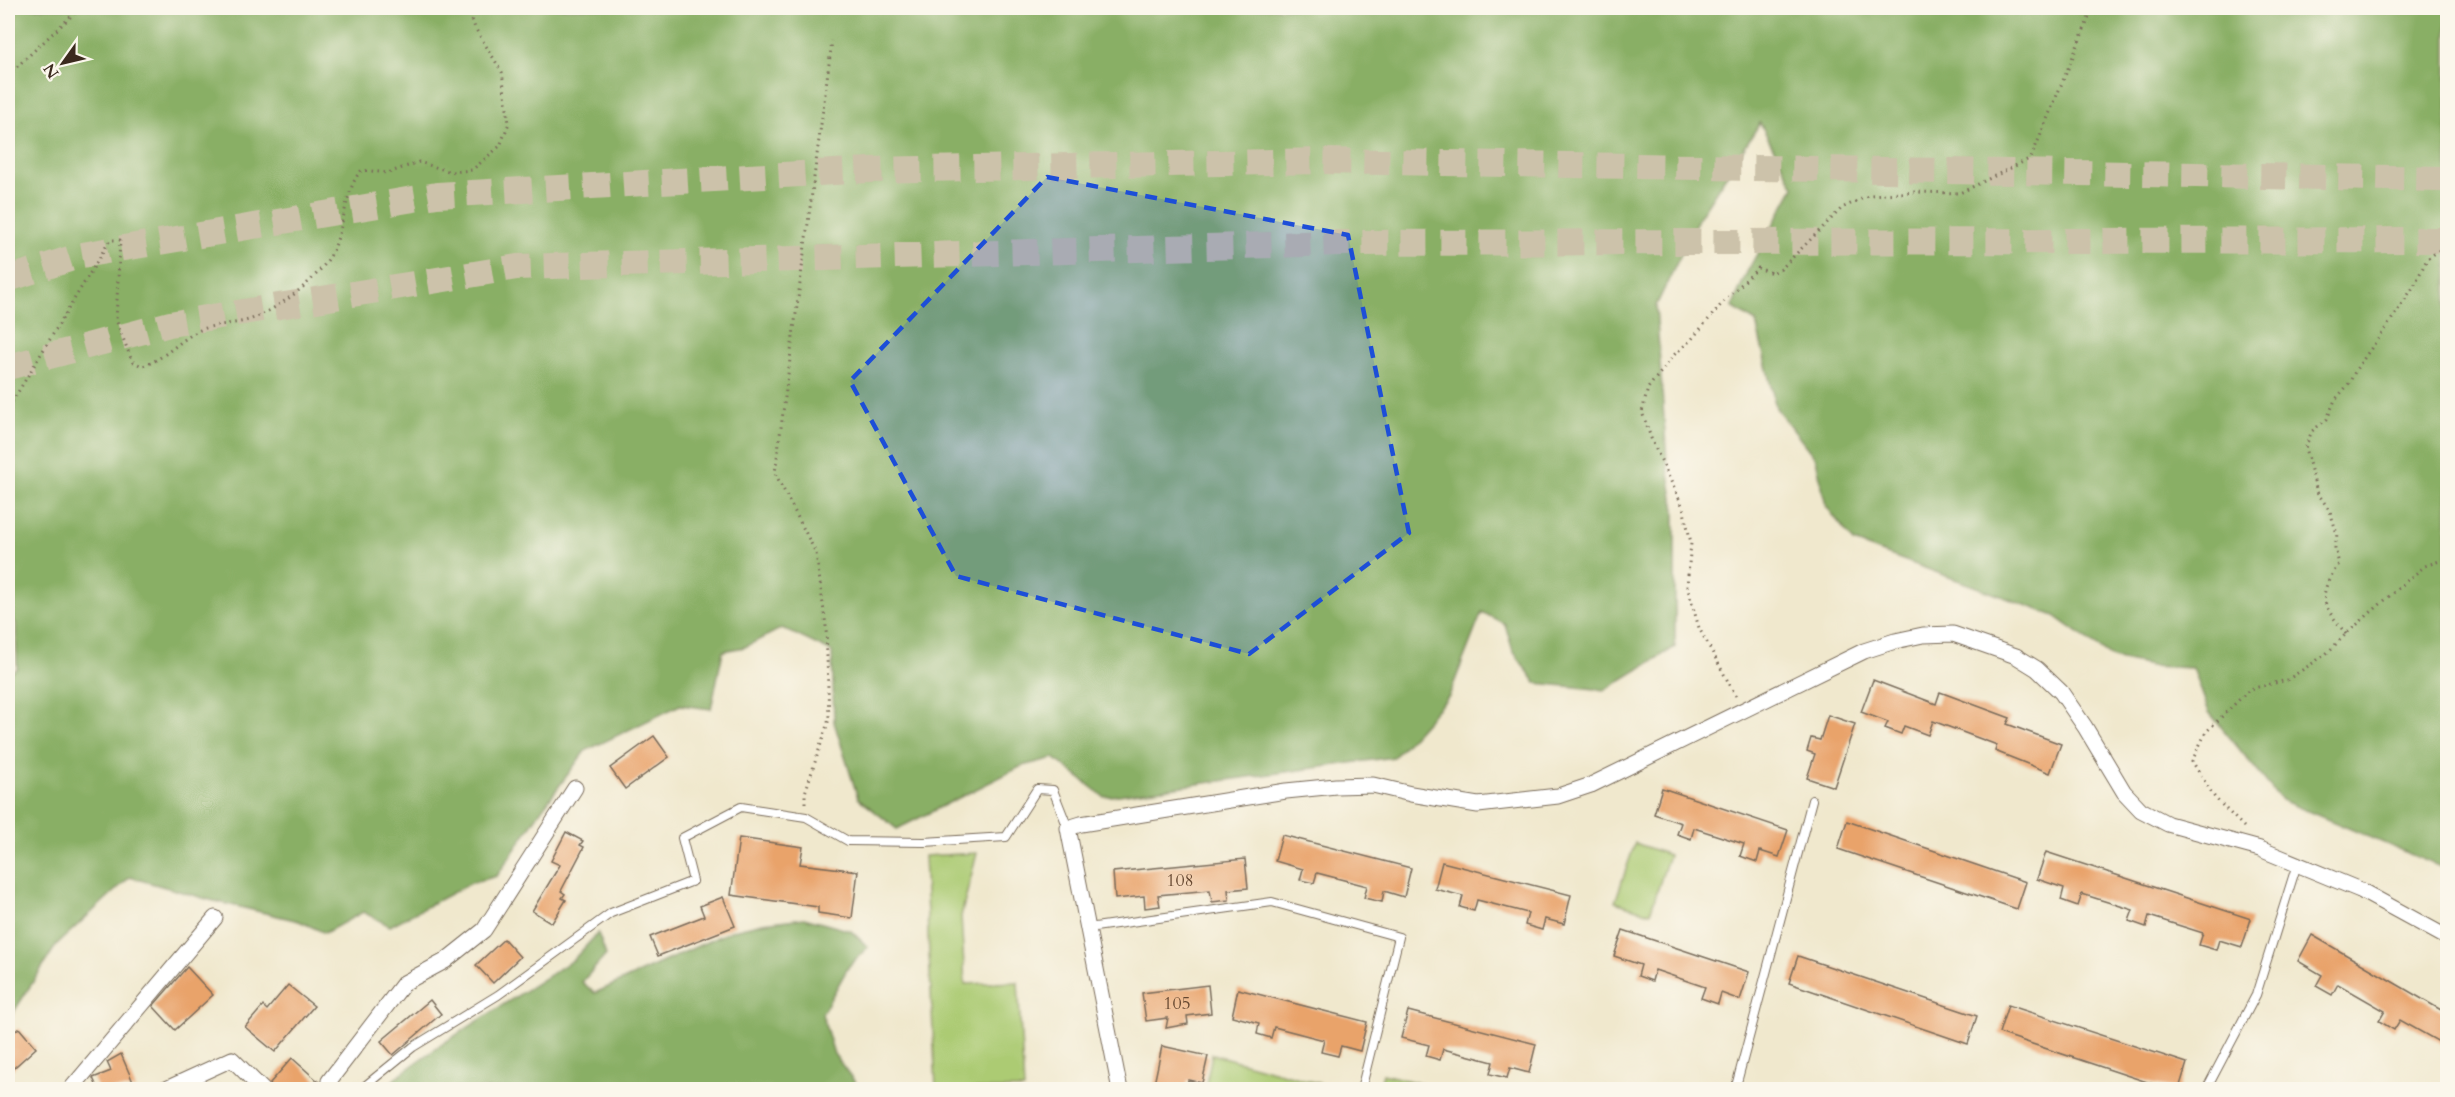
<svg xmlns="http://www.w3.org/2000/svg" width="2455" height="1097" viewBox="0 0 2455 1097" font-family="Cardo,serif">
<rect width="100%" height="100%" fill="#fbf7ec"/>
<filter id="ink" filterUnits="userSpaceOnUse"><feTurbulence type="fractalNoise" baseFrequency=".0167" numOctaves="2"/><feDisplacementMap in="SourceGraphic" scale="12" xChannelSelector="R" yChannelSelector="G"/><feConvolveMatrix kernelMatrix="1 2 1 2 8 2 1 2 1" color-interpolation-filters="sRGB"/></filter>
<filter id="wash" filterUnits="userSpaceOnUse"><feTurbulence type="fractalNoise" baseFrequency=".008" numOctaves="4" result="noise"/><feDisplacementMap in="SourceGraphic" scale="24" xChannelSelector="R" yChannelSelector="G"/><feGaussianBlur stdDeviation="1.35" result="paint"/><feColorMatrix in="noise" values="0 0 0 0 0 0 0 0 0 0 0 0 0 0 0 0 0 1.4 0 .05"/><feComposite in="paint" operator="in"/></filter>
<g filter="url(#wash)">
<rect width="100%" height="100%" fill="#f0e8cd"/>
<!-- green -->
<g fill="#accb73" stroke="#747a48" stroke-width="1.5">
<polygon points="1635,843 1669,855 1650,913 1615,902"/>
<polygon points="977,853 961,916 965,984 1018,982 1024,1089 936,1089 924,856"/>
<polygon points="1212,1054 1339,1089 1205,1089"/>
<polygon points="1383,1074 1442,1089 1379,1089"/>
</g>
<!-- forest -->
<g fill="#89af65" stroke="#626c42" stroke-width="1.5">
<polygon points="8,8 2447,8 2447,867 2443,868 2281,800 2209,712 2193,668 2150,666 2113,658 2055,616 1854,542 1826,506 1816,459 1776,408 1756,322 1732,307 1747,272 1794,187 1760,123 1698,219 1656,306 1667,461 1675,510 1675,647 1605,690 1536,683 1513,651 1505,624 1482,612 1449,696 1394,757 1104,797 1054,758 1022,766 897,829 858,798 834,722 832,652 782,628 745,647 723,651 711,709 680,705 585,751 540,812 497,876 471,883 390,926 363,912 325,933 299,921 210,900 130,877 57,944 8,1021 8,674 17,668 16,623 8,616"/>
<polygon points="804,918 851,931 868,947 849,966 822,1014 834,1054 860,1089 384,1089 399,1075 445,1042 573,960 598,933 606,955 582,982 595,993 733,930 763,923"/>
</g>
<g id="blocks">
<!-- building -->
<g fill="#e9a36b">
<polygon points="1873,680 1936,704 1940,692 2010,718 2007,724 2061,744 2050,773 1995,751 1997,745 1933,721 1928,735 1904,726 1901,734 1885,728 1888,722 1861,712"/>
<polygon points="1828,715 1855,724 1834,787 1807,778 1815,754 1807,751 1811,738 1820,740"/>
<polygon points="654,736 669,757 625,789 610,768"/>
<polygon points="1662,788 1788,830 1779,857 1760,851 1757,862 1740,856 1744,844 1694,828 1691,839 1677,834 1681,823 1654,814"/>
<polygon points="1847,821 2026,882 2017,909 1838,849"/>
<polygon points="566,832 583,841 580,845 584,847 561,891 565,894 562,898 566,900 552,923 532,911 560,865 551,861"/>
<polygon points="1282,835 1411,868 1404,897 1384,891 1382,902 1364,898 1367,886 1317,873 1314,883 1300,880 1303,869 1275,861"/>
<polygon points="739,838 803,847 800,864 858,871 852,918 818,913 818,907 731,895"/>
<polygon points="2046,852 2251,919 2242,947 2219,940 2216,950 2199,945 2203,933 2149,916 2146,927 2129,921 2133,910 2082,894 2078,906 2061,900 2064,888 2037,879"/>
<polygon points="1245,859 1248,888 1228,890 1229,900 1212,902 1210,890 1158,895 1160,906 1145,908 1144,896 1115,899 1113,872"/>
<polygon points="1442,862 1571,895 1564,924 1545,919 1542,930 1525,925 1528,913 1477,900 1474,911 1460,907 1463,896 1435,889"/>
<polygon points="723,897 735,926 658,956 650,937 704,916 700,906"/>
<polygon points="1623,930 1749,972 1740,1000 1721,993 1718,1004 1701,998 1705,987 1655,970 1652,981 1638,976 1641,965 1614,956"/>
<polygon points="2312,935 2448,1014 2448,1047 2400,1020 2394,1030 2379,1021 2385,1011 2338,984 2332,995 2316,986 2322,975 2298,961"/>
<polygon points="504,939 520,957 493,983 476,965"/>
<polygon points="1798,956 1977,1016 1968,1044 1789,983"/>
<polygon points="187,967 213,995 175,1030 153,1006"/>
<polygon points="288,985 314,1006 275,1052 245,1027 263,1006 267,1010"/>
<polygon points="1208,985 1211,1013 1187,1016 1188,1024 1166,1028 1168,1018 1146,1021 1142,993"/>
<polygon points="1238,989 1367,1022 1360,1051 1341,1046 1338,1056 1321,1052 1324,1040 1274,1027 1271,1038 1257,1034 1259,1023 1232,1016"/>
<polygon points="430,1000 441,1014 393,1055 381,1041"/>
<polygon points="2008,1005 2187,1063 2179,1089 2153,1084 1999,1033"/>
<polygon points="1408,1011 1536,1044 1529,1073 1510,1068 1507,1078 1490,1074 1493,1062 1443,1049 1440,1060 1426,1056 1429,1045 1401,1038"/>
<polygon points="19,1028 36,1048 8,1073 8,1037"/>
<polygon points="1162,1046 1208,1056 1202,1083 1188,1080 1186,1089 1153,1089"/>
<polygon points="121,1054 136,1089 98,1089 93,1078 111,1071 107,1062"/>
<polygon points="292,1058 320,1083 322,1089 272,1089 270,1083"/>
</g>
</g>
</g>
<g filter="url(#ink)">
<use href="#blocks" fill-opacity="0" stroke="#7a6c5b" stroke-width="1.5"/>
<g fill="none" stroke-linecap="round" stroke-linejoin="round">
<!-- trunk-tunnel -->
<g stroke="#ccc2aa" stroke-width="26" stroke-dasharray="26 13" stroke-linecap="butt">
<polyline points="8,279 82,255 437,195 869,170 1323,161 2448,179"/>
<polyline points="8,367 170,324 517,267 1340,243 2448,240"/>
</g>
<!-- service casing -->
<g stroke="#7a6c5b" stroke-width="10">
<g id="service">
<polyline points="1088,928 1272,902 1399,937 1361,1090"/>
<polyline points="360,1090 413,1047 498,995 611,913 693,881 682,838 741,807 806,817 848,841 924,842 1006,837 1037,789 1053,790 1068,828"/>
<polyline points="1735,1090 1812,800"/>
<polyline points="2206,1090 2256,995 2297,864"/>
</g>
</g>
<!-- minor casing -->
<g stroke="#7a6c5b" stroke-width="17">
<g id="minor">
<polyline points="70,1090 215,918"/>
<polyline points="164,1090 232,1059 263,1090"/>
<polyline points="332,1090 329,1081 404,983 445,961 484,930 575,788"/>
<polyline points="1120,1090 1068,828 1081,824 1286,791 1336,786 1373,785 1411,794 1478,805 1558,796 1591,785 1864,651 1895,641 1923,635 1953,634 2016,656 2037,669 2061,692 2085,727 2124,792 2141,810 2168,824 2260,849 2360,890 2448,938"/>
</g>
</g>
<!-- path -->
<g stroke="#7a6c5b" stroke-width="3" stroke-dasharray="1.5 4.5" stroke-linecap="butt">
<polyline points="2365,8 2387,12 2424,8"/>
<polyline points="2431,8 2448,15"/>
<polyline points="8,75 80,8"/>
<path d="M8,413L12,402L110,240H120L116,320L132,361L142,366C164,360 179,340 200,330C217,323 237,325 254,318C280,307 313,283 329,258C344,235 345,185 362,170L388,173L419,162L451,172L472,170L500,146L509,123L502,72L475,28L468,8"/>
<path d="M2346,634C2323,604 2315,598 2339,564L2335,548L2337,534L2330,511L2317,492L2305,448L2312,431L2327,419L2335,400L2348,385L2357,368L2390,322L2414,286L2427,259L2448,244"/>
<polyline points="1736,696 1699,628 1687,586 1691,543 1683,507 1652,441 1642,412 1648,388 1675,354 1691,340 1725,300 1758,268 1772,273 1781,269 1842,208 1870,195 1915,192 1960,193 2031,158 2093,8"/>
<polyline points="805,803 805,793 829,719 826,626 816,553 775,473 832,41"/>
<polyline points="2244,827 2215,798 2192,761 2206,732 2250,689 2287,680 2325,655 2346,634 2408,580 2425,566 2448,558"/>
</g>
<!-- service -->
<use href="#service" stroke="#fff" stroke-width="8"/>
<!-- minor -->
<use href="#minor" stroke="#fff" stroke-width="15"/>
</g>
</g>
<!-- marked area -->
<path fill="#1d4ed8" fill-opacity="0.2" stroke="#1d4ed8" stroke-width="4.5" stroke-dasharray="12 8" stroke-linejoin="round" d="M1047,177L1348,235L1409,533L1249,654L956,576L850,381Z"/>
<g text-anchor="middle" stroke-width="4.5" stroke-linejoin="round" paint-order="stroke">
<!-- number labels -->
<g font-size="18" fill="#664831">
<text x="1180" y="886">108</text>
<text x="1177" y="1009">105</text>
</g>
</g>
<!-- margin -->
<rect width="2455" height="1097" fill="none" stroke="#fbf7ec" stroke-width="30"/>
<!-- north arrow -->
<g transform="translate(63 63) rotate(236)" stroke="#fbf7ec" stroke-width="4.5" paint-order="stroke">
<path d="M0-4.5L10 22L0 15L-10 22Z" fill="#3b2a1e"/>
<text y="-9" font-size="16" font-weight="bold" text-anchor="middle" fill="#3b2a1e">N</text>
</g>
</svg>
